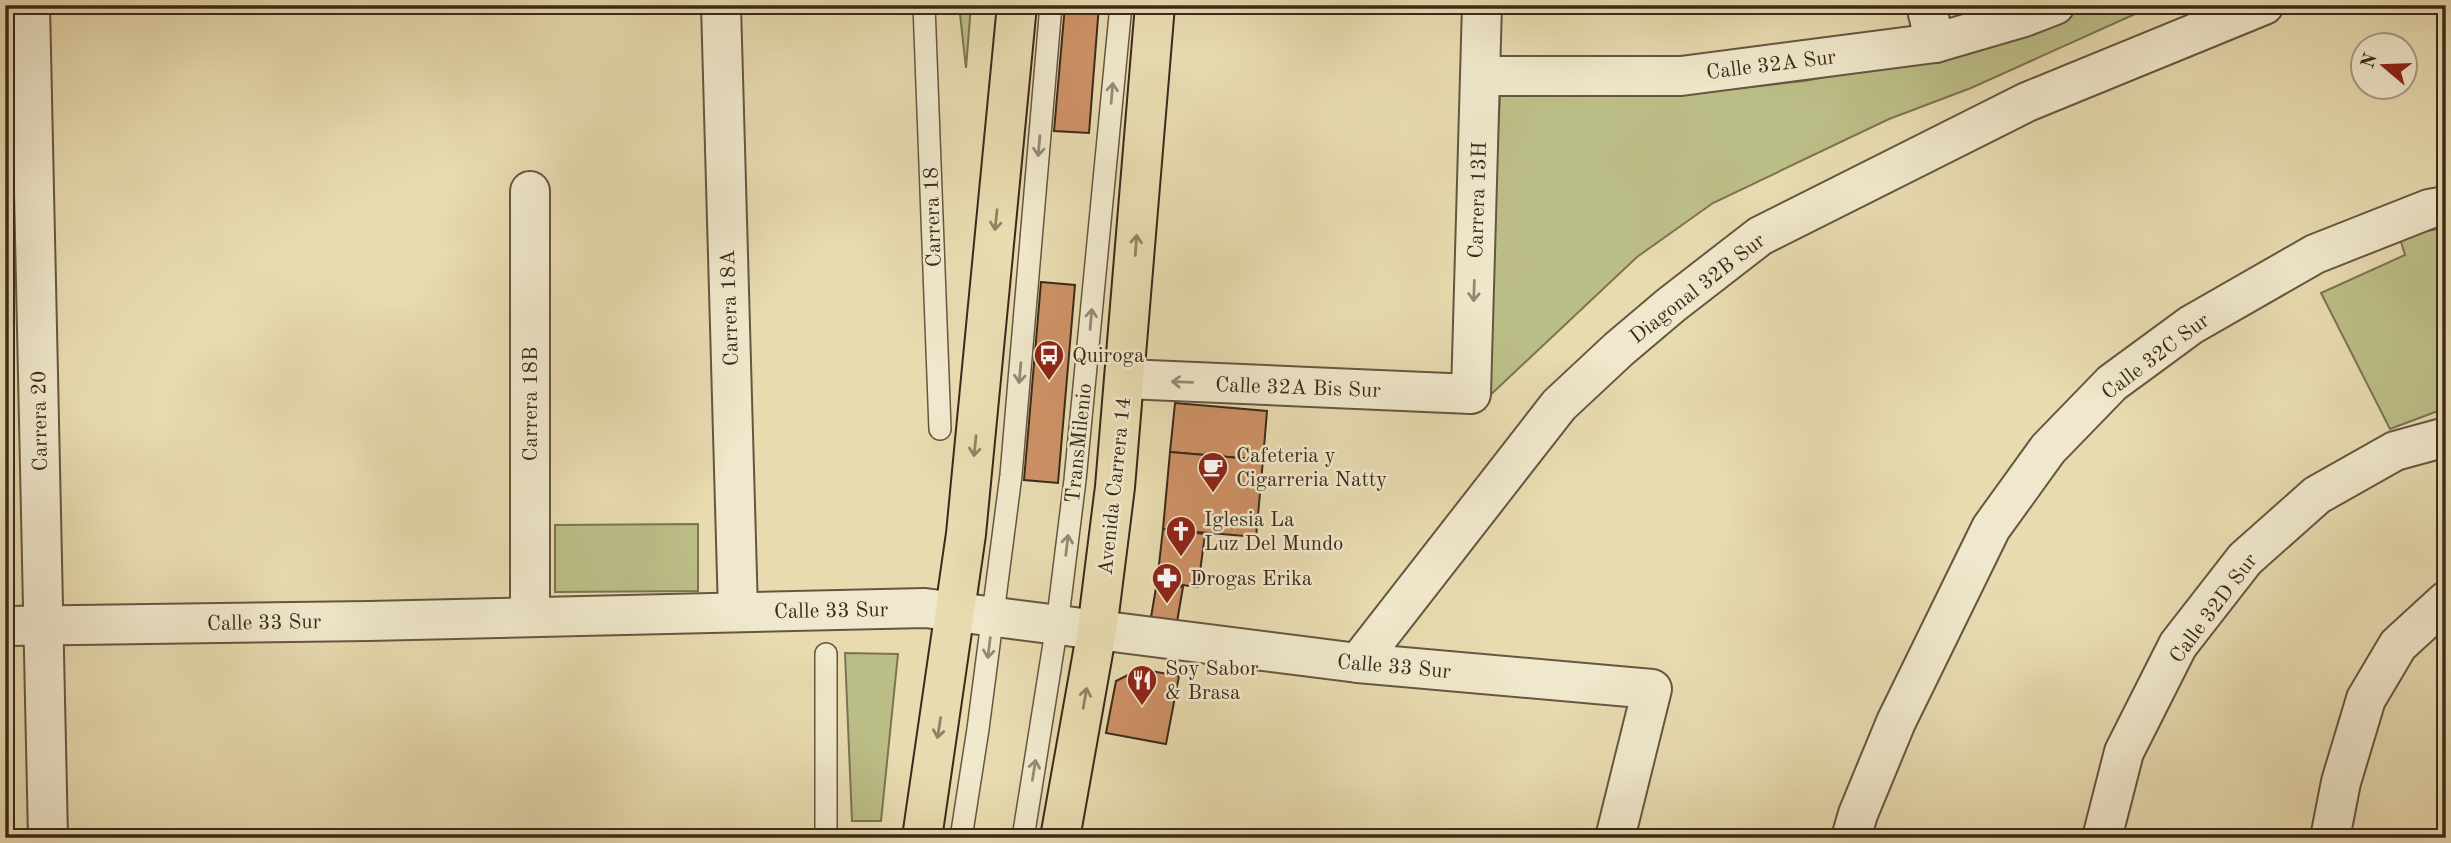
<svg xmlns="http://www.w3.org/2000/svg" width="2451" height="843" viewBox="0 0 2451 843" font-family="'Old Standard TT',serif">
<rect width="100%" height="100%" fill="#e8dbb0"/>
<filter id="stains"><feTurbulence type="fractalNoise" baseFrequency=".00286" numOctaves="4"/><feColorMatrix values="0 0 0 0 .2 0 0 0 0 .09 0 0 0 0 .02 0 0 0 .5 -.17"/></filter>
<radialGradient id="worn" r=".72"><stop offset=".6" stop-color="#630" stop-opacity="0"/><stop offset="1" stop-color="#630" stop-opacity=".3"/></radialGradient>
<!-- green -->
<g fill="#bcbe87" stroke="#7b7451" stroke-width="2">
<polygon points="959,5 971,5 966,68"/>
<polygon points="2100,5 2155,5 1971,88 1889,119 1713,203 1637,257 1485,400 1500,95 1685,94 1804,81 1931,57"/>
<polygon points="2446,228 2446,408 2390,429 2321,293 2405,255 2399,235"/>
<polygon points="698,524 698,591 555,592 555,525"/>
<polygon points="845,653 898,654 881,821 852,821"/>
</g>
<!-- building -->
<g fill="#ce9166" stroke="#3a2a1b" stroke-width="2">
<polygon points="1065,5 1099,5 1089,133 1054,131"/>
<polygon points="1041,282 1075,285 1058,483 1024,480"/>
<polygon points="1175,403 1267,411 1263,460 1170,452"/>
<polygon points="1170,452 1263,460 1256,537 1163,529"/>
<polygon points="1163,529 1205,534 1198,587 1157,582"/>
<polygon points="1157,582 1183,587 1176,628 1150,623"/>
<polygon points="1140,669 1179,676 1166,744 1106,733 1116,681"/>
</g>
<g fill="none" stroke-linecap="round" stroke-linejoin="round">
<!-- service casing -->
<g stroke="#665640" stroke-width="24">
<g id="service">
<polyline points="924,5 940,429"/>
<polyline points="826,654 826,838"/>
<polyline points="961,838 978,729 1011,475 1051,5"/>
<polyline points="1023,838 1057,625 1075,480 1121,5"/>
</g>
</g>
<!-- minor casing -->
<g stroke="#665640" stroke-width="42">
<g id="minor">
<polyline points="30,5 48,838"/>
<polyline points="721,5 738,612"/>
<polyline points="1926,5 1935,43"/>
<polyline points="1480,76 1681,76 1935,43 2024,17 2055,5"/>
<polyline points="1126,379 1471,394 1482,5"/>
<polyline points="530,617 530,191"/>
<polyline points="1358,663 1652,689 1615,838"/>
<polyline points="1851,838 1858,814 1896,722 1991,528 2048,449 2112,383 2191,325 2315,254 2429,209 2446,206"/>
<polyline points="2102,838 2124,752 2178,645 2245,559 2317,495 2395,451 2446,437"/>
<polyline points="2330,838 2341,782 2366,699 2398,645 2446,601"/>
</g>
</g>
<!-- tertiary casing -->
<g stroke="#665640" stroke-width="42">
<polyline id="tertiary" points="5,626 369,621 925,608 1358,663 1559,405 1619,349 1671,305 1760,236 2027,102 2264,5"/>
</g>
<!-- primary casing -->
<g stroke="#3a2a1b" stroke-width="42">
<g id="primary">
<polyline points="922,838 966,534 1017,5"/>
<polyline points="1060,838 1097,630 1115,487 1155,5"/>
</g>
</g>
<!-- service -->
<use href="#service" stroke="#f0e8cc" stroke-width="21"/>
<!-- minor -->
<use href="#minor" stroke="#f0e8cc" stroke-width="38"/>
<!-- tertiary -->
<use href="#tertiary" stroke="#f0e8cc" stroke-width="38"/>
<!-- primary -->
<use href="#primary" stroke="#e8dbb0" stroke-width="38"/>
</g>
<!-- one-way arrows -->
<defs><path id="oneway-shaft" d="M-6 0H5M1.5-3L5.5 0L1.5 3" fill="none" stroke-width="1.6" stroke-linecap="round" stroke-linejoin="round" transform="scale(1.75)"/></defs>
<g stroke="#958974">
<use href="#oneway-shaft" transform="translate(1112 93) rotate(-85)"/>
<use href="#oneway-shaft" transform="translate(1039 146) rotate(95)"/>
<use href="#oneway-shaft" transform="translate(1474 291) rotate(92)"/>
<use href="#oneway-shaft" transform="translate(1091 319) rotate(-85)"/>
<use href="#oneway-shaft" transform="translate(1020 373) rotate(95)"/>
<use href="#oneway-shaft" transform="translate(1182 382) rotate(-178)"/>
<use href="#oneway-shaft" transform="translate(1067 545) rotate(-83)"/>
<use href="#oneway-shaft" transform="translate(989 648) rotate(97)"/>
<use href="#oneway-shaft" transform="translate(1034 770) rotate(-81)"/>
</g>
<g stroke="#918266">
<use href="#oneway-shaft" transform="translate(996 220) rotate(96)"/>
<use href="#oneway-shaft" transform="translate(1136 245) rotate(-86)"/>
<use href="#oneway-shaft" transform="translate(975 446) rotate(96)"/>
<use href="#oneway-shaft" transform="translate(1085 698) rotate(-80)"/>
<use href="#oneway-shaft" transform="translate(939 728) rotate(99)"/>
</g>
<!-- icons -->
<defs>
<g id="bus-pin" transform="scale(1.575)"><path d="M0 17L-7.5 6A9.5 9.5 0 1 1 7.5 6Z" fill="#8f2418" stroke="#f0e8cc"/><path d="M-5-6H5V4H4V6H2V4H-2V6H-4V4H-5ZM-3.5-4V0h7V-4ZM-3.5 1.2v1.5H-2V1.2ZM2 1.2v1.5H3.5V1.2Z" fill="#fff"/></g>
<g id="cafe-pin" transform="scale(1.575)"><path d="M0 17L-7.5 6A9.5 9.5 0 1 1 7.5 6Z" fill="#8f2418" stroke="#f0e8cc"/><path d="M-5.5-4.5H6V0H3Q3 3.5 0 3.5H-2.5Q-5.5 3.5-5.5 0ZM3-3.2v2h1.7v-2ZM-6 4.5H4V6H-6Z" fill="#fff"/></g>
<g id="church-pin" transform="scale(1.575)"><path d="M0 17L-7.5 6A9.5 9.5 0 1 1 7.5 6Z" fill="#8f2418" stroke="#f0e8cc"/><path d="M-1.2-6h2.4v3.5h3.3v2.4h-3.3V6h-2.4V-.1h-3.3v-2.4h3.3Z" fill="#fff"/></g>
<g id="pharmacy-pin" transform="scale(1.575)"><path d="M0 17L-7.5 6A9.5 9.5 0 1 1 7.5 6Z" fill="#8f2418" stroke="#f0e8cc"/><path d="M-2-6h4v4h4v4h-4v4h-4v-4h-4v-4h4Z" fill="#fff"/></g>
<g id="restaurant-pin" transform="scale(1.575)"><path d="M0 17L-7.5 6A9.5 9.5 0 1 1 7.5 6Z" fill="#8f2418" stroke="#f0e8cc"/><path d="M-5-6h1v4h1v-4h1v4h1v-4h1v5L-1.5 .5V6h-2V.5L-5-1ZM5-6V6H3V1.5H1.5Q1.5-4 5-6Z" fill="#fff"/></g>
</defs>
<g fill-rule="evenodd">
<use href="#bus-pin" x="1049" y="355"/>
<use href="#cafe-pin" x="1213" y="467"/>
<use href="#church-pin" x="1181" y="531"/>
<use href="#pharmacy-pin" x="1167" y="578"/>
<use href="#restaurant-pin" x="1142" y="680"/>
</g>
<g text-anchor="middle" stroke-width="5" stroke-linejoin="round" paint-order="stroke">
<!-- street labels -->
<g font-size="21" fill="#3a2a1b" stroke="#f0e8cc">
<text transform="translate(1771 64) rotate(-7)" y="7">Calle 32A Sur</text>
<text transform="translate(1477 200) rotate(-88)" y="7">Carrera 13H</text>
<text transform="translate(932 217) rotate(-92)" y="7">Carrera 18</text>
<text transform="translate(1697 288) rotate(-38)" y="7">Diagonal 32B Sur</text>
<text transform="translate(729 308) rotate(-92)" y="7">Carrera 18A</text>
<text transform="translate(2155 356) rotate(-37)" y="7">Calle 32C Sur</text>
<text transform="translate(1298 387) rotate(2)" y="7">Calle 32A Bis Sur</text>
<text transform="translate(530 404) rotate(-90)" y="7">Carrera 18B</text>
<text transform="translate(39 421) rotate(-91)" y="7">Carrera 20</text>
<text transform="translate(1078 443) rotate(-84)" y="7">TransMilenio</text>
<text transform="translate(1114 486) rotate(-84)" y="7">Avenida Carrera 14</text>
<text transform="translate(2213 608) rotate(-53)" y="7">Calle 32D Sur</text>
<text transform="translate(831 610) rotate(-1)" y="7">Calle 33 Sur</text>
<text transform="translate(264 622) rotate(-1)" y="7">Calle 33 Sur</text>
<text transform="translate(1394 666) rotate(5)" y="7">Calle 33 Sur</text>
</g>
<!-- poi labels -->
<g font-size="21" fill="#3a2a1b" stroke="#f0e8cc" text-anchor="start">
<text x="1072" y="362">Quiroga</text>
<text x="1236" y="462">Cafeteria y<tspan x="1236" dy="24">Cigarreria Natty</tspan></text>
<text x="1204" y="526">Iglesia La<tspan x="1204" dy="24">Luz Del Mundo</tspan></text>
<text x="1190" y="585">Drogas Erika</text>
<text x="1165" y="675">Soy Sabor<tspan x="1165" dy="24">&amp; Brasa</tspan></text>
</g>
</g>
<!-- margin -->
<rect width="2451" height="843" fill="none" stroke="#e8dbb0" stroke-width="28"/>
<rect x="7" y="7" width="2437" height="829" fill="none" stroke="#3a2a1b" stroke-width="3.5"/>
<rect x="14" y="14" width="2423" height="815" fill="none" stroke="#3a2a1b" stroke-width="2"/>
<!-- north arrow -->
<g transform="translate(2384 66) rotate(289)"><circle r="33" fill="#f0e8cc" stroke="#a79c85" stroke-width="2"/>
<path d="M0-5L12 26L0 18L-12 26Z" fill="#8f2418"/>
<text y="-10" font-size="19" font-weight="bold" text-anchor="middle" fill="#3a2a1b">N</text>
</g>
<rect width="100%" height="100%" filter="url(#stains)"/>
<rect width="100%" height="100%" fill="url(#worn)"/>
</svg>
